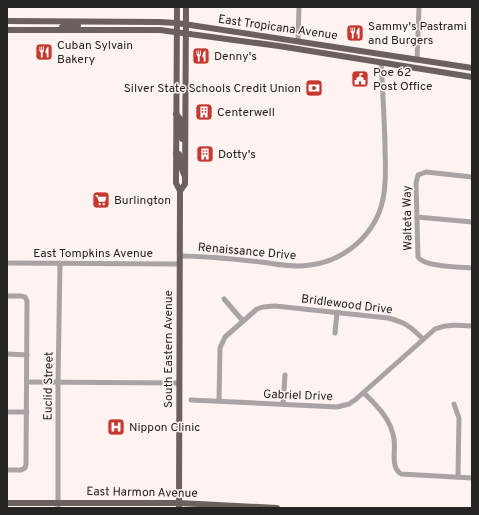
<svg xmlns="http://www.w3.org/2000/svg" width="479" height="515" viewBox="0 0 479 515" font-family="Overpass,sans-serif">
<rect width="100%" height="100%" fill="#fdf3f1"/>
<g fill="none" stroke-linecap="round" stroke-linejoin="round">
<!-- minor -->
<g stroke="#a9a4a3" stroke-width="5">
<polyline points="298,41 299,7"/>
<polyline points="417,60 419,7"/>
<path d="M472,177L426,172L418,175L416,183L418,257C424,267 460,267 472,268"/>
<polyline points="417,217 472,222"/>
<path d="M180,256C207,256 234,259 261,262C277,264 294,268 310,265C345,261 376,234 383,199C387,181 385,162 385,144C384,117 383,90 381,62"/>
<polyline points="7,263 179,264"/>
<polyline points="7,296 21,296 25,297 27,301 26,464 25,468 21,470 7,470"/>
<polyline points="224,299 243,321"/>
<polyline points="335,333 337,312"/>
<polyline points="7,354 27,355"/>
<polyline points="27,382 179,383"/>
<path d="M364,393C377,406 391,419 394,439C396,450 390,467 401,474L472,478"/>
<path d="M191,400L337,407L349,404L355,400L435,329C447,324 459,325 472,326"/>
<path d="M219,401L220,348L225,337L257,309L263,307L275,306L388,318C405,322 411,327 423,339"/>
<polyline points="283,404 285,375"/>
<polyline points="454,404 459,418 458,477"/>
<polyline points="7,412 27,412"/>
<polyline points="58,508 58,383 60,263"/>
</g>
<!-- major -->
<g stroke="#6a615f" stroke-width="6">
<polyline points="177,7 176,183 180,191"/>
<polyline points="7,21 159,22 177,23 472,68"/>
<polyline points="7,30 160,30 279,46 472,77"/>
<polyline points="62,30 62,27 78,25"/>
<polyline points="176,114 181,120 181,137 182,139 185,139"/>
<path d="M176,153L179,154C183,163 179,167 185,176"/>
<polyline points="7,503 179,503 277,508"/>
<polyline points="179,508 180,191 185,184 186,7"/>
</g>
</g>
<!-- icons -->
<defs>
<g id="restaurant-square" transform="scale(0.9)"><rect x="-9" y="-9" width="18" height="18" rx="4" fill="#c5372f" stroke="#fdf3f1"/><path d="M-5-6h1v4h1v-4h1v4h1v-4h1v5L-1.5 .5V6h-2V.5L-5-1ZM5-6V6H3V1.5H1.5Q1.5-4 5-6Z" fill="#fff"/></g>
<g id="civic-square" transform="scale(0.9)"><rect x="-9" y="-9" width="18" height="18" rx="4" fill="#c5372f" stroke="#fdf3f1"/><path d="M-.6-6.5H3V-4.5H.6V-3L4-1V1h2V6H-6V1h2V-1L-.6-3ZM-1.2 2.5V6h2.4V2.5Z" fill="#fff"/></g>
<g id="bank-square" transform="scale(0.9)"><rect x="-9" y="-9" width="18" height="18" rx="4" fill="#c5372f" stroke="#fdf3f1"/><path d="M-6-4H6V4H-6ZM0-2.3a2.3 2.3 0 1 0 0 4.6a2.3 2.3 0 1 0 0-4.6Z" fill="#fff"/></g>
<g id="building-square" transform="scale(0.9)"><rect x="-9" y="-9" width="18" height="18" rx="4" fill="#c5372f" stroke="#fdf3f1"/><path d="M-4-6H4V6H1V3H-1V6H-4ZM-2.5-4.3h1.7v1.8h-1.7ZM.8-4.3h1.7v1.8H.8ZM-2.5-1h1.7V.8h-1.7ZM.8-1h1.7V.8H.8Z" fill="#fff"/></g>
<g id="supermarket-square" transform="scale(0.9)"><rect x="-9" y="-9" width="18" height="18" rx="4" fill="#c5372f" stroke="#fdf3f1"/><path d="M-6-5.5h2.5l.6 2H6L4.5 2H-2.5L-4.4-4H-6ZM-1.5 3.2a1.3 1.3 0 1 0 .1 0ZM3 3.2a1.3 1.3 0 1 0 .1 0Z" fill="#fff"/></g>
<g id="hospital-square" transform="scale(0.9)"><rect x="-9" y="-9" width="18" height="18" rx="4" fill="#c5372f" stroke="#fdf3f1"/><path d="M-5-5h3v3.5h4V-5h3V5h-3V1.5h-4V5h-3Z" fill="#fff"/></g>
</defs>
<g fill-rule="evenodd">
<use href="#restaurant-square" x="355" y="33"/>
<use href="#restaurant-square" x="44" y="52"/>
<use href="#restaurant-square" x="201" y="56"/>
<use href="#civic-square" x="360" y="79"/>
<use href="#bank-square" x="314" y="88"/>
<use href="#building-square" x="204" y="112"/>
<use href="#building-square" x="205" y="154"/>
<use href="#supermarket-square" x="101" y="200"/>
<use href="#hospital-square" x="116" y="427"/>
</g>
<g text-anchor="middle" stroke-width="3" stroke-linejoin="round" paint-order="stroke">
<!-- poi labels -->
<g font-size="12" fill="#282323" stroke="#fdf3f1" text-anchor="start">
<text x="368" y="30">Sammy's Pastrami<tspan x="368" dy="14">and Burgers</tspan></text>
<text x="57" y="49">Cuban Sylvain<tspan x="57" dy="14">Bakery</tspan></text>
<text x="214" y="60">Denny's</text>
<text x="373" y="76">Poe 62<tspan x="373" dy="14">Post Office</tspan></text>
<text x="301" y="92" text-anchor="end">Silver State Schools Credit Union</text>
<text x="217" y="116">Centerwell</text>
<text x="218" y="158">Dotty's</text>
<text x="114" y="204">Burlington</text>
<text x="129" y="431">Nippon Clinic</text>
</g>
<!-- street labels -->
<g font-size="12" fill="#282323" stroke="#fdf3f1">
<text transform="translate(278 27) rotate(8)" y="4">East Tropicana Avenue</text>
<text transform="translate(407 218) rotate(-91)" y="4">Walteta Way</text>
<text transform="translate(247 251) rotate(5)" y="4">Renaissance Drive</text>
<text x="93" y="257">East Tompkins Avenue</text>
<text transform="translate(347 304) rotate(7)" y="4">Bridlewood Drive</text>
<text transform="translate(168 349) rotate(-90)" y="4">South Eastern Avenue</text>
<text transform="translate(48 386) rotate(-89)" y="4">Euclid Street</text>
<text transform="translate(298 395) rotate(2)" y="4">Gabriel Drive</text>
<text transform="translate(142 492) rotate(1)" y="4">East Harmon Avenue</text>
</g>
</g>
<!-- border -->
<rect width="479" height="515" fill="none" stroke="#282323" stroke-width="16"/>
</svg>
